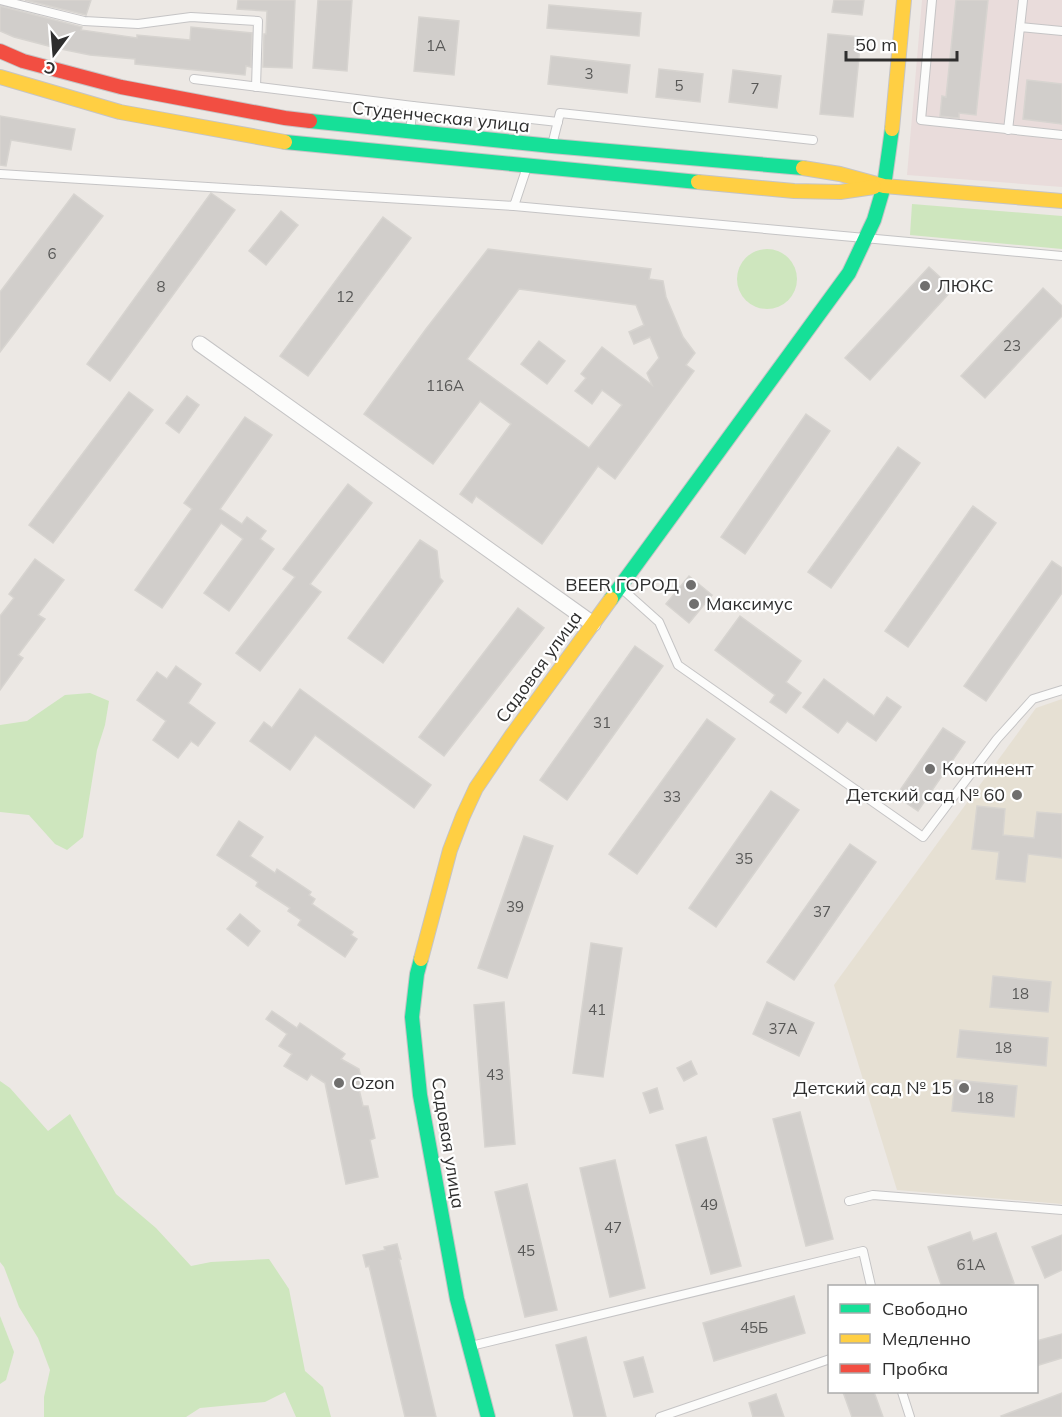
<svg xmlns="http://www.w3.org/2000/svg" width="1062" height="1417" viewBox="0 0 1062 1417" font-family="Mulish,sans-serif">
<rect width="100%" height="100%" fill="#ece8e4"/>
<!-- education -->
<polygon fill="#e6e0d3" points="1062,699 1062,1204 897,1190 834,985 1036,708"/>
<!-- medical -->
<polygon fill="#e9dcdb" points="922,0 1062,0 1062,187 907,175"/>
<!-- green -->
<g fill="#cee6be">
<polygon points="912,204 1062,216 1062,249 910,235"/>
<circle cx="767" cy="279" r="30"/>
<polygon points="90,693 109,701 105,725 97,750 83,837 67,850 55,844 29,815 0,812 0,725 27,721 65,695"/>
<polygon points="0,1081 10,1088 48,1131 70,1114 116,1194 156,1228 191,1266 211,1262 269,1259 289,1289 305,1371 323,1387 331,1417 296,1417 285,1392 265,1402 200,1408 186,1417 44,1417 44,1397 50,1370 38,1338 19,1307 4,1267 0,1262"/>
<polygon points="0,1316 14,1352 6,1380 0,1384"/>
</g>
<!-- building -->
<g fill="#d1cecb" stroke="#d7d4d0" stroke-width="1.5" fill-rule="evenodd">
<polygon points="25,0 91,0 86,15"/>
<polygon points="238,0 295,0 292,68 263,67 264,34 266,34 267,11 237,9"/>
<polygon points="318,0 352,0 347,71 313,68"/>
<polygon points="834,0 864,0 862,15 832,12"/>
<polygon points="956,0 988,0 976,115 959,113 959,118 940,116 942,96 946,97"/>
<polygon points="549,5 641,13 639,36 547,28"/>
<polygon points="0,6 82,27 81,30 137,38 137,35 190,40 191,27 252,33 251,67 246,66 245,75 135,64 135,59 90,55 56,48 14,37 0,31"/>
<polygon points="419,17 459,21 454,75 414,71"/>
<polygon points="828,34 861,37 853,117 820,114"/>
<polygon points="551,56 630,65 627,93 548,84"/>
<polygon points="659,69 703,74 700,102 656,97"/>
<polygon points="733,70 781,76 777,108 729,102"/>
<polygon points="1027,80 1062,84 1062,124 1023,119"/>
<polygon points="0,116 75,129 71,150 11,140 6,166 0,165"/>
<polygon points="211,193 235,210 110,381 87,364"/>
<polygon points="74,194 103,216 0,352 0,292"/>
<polygon points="281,211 298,225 266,265 249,251"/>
<polygon points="383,217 411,238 308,376 280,356"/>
<path d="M488,249L651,269L649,279L663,281L666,297L683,337L695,353L686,365L694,371L615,479L598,466L542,544L476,496L472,503L460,494L511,424L480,401L433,464L364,414L426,329ZM519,289L636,305L644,325L629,332L634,344L650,337L659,358L647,373L652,385L602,347L581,374L586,378L575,391L592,404L602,390L622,405L589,448L467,359Z"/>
<polygon points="929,267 953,289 870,380 845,358"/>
<polygon points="1043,288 1062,306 1062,316 985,398 961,376"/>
<polygon points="539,341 565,361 547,384 521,364"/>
<polygon points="129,392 153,410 53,543 29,525"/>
<polygon points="187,396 199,405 179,433 166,423"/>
<polygon points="806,414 830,431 745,554 721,537"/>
<polygon points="245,417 272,435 220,509 242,524 247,517 266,531 260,539 274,549 229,611 204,593 243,539 221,523 162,608 135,590 192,509 184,503"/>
<polygon points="898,447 920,463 831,588 808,572"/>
<polygon points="348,484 372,503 310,584 321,592 260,671 236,653 295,577 283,569"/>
<polygon points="973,506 996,523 908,647 885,631"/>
<polygon points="420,540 437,551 440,578 443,581 383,663 348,638"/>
<polygon points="35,559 64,580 38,615 45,619 18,655 23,658 0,690 0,616 14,598 9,594"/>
<polygon points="1052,561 1062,568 1062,593 986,701 964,686"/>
<polygon points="689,576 712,595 689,623 666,604"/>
<polygon points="518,608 544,628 444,756 419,737"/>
<polygon points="740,616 801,661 786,682 801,693 786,713 770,702 775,695 715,650"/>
<polygon points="635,646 663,666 567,800 540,780"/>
<polygon points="176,666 201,684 188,703 215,723 198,746 191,741 178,758 153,740 166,721 137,700 157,672 167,679"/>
<polygon points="824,679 874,716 887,697 901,707 876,741 847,721 838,733 803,707"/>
<polygon points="300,689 431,785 414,808 315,735 290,770 250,741 264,722 272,728"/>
<polygon points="707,719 735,739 637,874 609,854"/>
<polygon points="943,728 965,742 918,811 896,796"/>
<polygon points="771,791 799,810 716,927 689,908"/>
<polygon points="977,806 1005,809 1003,835 1034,838 1037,812 1062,814 1062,858 1028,854 1025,882 996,879 999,852 972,849"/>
<polygon points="239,821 263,837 250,856 275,873 277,869 311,892 309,895 315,899 312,904 353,932 351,935 357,939 345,957 298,925 301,920 288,911 290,908 256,886 258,882 217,855"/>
<polygon points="524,836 553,846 507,978 478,968"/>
<polygon points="850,844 876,862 794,980 767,962"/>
<polygon points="240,914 260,931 248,946 227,929"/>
<polygon points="591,943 622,948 603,1077 573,1073"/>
<polygon points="993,976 1051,982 1048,1012 990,1007"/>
<polygon points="504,1002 515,1144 485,1147 474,1005"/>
<polygon points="767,1002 814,1023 799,1056 753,1034"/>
<polygon points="272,1011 297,1028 300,1023 345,1054 341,1059 359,1069 363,1084 358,1085 363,1106 368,1106 375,1138 370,1140 378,1177 346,1184 325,1083 311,1074 307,1080 284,1066 292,1054 279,1046 287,1034 266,1019"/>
<polygon points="960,1030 1048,1038 1046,1066 957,1057"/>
<polygon points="691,1061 697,1074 684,1081 677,1068"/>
<polygon points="955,1080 1017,1086 1014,1117 952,1111"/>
<polygon points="657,1088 663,1109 650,1113 643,1093"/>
<polygon points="800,1112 833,1239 806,1246 773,1119"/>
<polygon points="706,1137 741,1266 711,1274 676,1145"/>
<polygon points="615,1160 645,1288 610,1297 580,1168"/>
<polygon points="527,1184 557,1310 525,1317 495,1192"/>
<polygon points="970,1232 973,1241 996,1233 1014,1283 1005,1287 942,1287 928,1247"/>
<polygon points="1062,1235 1062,1270 1045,1278 1032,1247"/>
<polygon points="397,1244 401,1259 399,1259 436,1417 405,1417 369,1266 366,1267 363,1255 385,1250 384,1247"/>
<polygon points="794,1296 805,1333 714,1361 703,1323"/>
<polygon points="1062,1334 1062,1358 1036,1366 1036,1341"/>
<polygon points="586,1337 606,1417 574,1417 556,1345"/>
<polygon points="643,1357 653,1392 634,1397 624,1362"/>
<polygon points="843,1392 874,1392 883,1417 852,1417"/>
<polygon points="1062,1393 1062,1417 1002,1417 1001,1416"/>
<polygon points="776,1394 784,1417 753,1417 749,1403"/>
</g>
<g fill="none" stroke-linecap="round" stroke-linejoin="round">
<!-- lane casing -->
<g stroke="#c5c4c5" stroke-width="10">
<g id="lane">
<polyline points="0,0 84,21 138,24 191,17 258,21 256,87"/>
<polyline points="932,0 921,120 1062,135"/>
<polyline points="1020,27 1023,0"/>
<polyline points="194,79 413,106"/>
<polyline points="1008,130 1020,27 1062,31"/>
<polyline points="410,131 413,106 558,122"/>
<polyline points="552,145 560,113 813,140"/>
<polyline points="0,174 514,206 527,167"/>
<polyline points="514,206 1062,256"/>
<polyline points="621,588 659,622 678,665 923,837 997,739 1033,699 1062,690"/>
<polyline points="849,1201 873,1195 1062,1210"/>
<polyline points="471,1346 863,1251 871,1286"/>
<polyline points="902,1392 910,1417"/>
<polyline points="660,1417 830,1359"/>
</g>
</g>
<!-- street casing -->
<g stroke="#c5c4c5" stroke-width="17">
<polyline id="street" points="200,344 593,624"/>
</g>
<!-- fast casing -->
<g stroke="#c5c4c5" stroke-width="16">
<g id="fast">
<polyline points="310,121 552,146 803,168"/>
<polyline points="285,142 698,182"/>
<polyline points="611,599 849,273 874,220 884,186 892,129"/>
<polyline points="421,959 417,974 412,1017 420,1095 457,1299 488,1417"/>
</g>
</g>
<!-- slow casing -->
<g stroke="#c5c4c5" stroke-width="16">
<g id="slow">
<polyline points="0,77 120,112 285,142"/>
<polyline points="892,129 904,0"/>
<polyline points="803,168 840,174 884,186 1062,201"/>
<polyline points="698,182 794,191 840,192 874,187"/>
<polyline points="421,959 450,850 463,816 476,788 512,735 611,599"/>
</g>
</g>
<!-- jam casing -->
<g stroke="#c5c4c5" stroke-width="16">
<polyline id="jam" points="0,51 23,61 121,87 285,118 310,121"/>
</g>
<!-- lane -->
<use href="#lane" stroke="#fcfcfb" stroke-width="8"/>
<!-- street -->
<use href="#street" stroke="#fcfcfb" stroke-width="15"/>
<!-- fast -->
<use href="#fast" stroke="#16e098" stroke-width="14"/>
<!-- slow -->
<use href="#slow" stroke="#ffcf43" stroke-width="14"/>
<!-- jam -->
<use href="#jam" stroke="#f24e42" stroke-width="14"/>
</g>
<!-- markers -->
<g fill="#706f6e" stroke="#fff" stroke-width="2">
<circle cx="925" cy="286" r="6"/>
<circle cx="691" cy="585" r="6"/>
<circle cx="694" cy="604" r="6"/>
<circle cx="930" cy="769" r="6"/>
<circle cx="1017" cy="795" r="6"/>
<circle cx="339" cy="1083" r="6"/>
<circle cx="964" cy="1088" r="6"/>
</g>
<g text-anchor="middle" stroke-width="4.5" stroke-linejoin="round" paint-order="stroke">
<!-- number labels -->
<g font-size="15" fill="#585857">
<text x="436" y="51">1А</text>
<text x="589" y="79">3</text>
<text x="679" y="91">5</text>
<text x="755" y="94">7</text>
<text x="52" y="259">6</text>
<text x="161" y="292">8</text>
<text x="345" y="302">12</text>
<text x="1012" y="351">23</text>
<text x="445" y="391">116А</text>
<text x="602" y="728">31</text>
<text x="672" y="802">33</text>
<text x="744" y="864">35</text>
<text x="515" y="912">39</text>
<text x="822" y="917">37</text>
<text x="1020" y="999">18</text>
<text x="597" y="1015">41</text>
<text x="783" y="1034">37А</text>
<text x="1003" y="1053">18</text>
<text x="495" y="1080">43</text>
<text x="985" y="1103">18</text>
<text x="709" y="1210">49</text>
<text x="613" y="1233">47</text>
<text x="526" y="1256">45</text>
<text x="971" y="1270">61А</text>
<text x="754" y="1333">45Б</text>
</g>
<!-- street labels -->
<g font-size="18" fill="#2e2e2e" stroke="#fff">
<text transform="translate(441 117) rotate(6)" y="6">Студенческая улица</text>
<text transform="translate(539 667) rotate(-54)" y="6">Садовая улица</text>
<text transform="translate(448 1143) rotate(81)" y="6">Садовая улица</text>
</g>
<!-- poi labels -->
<g font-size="18" fill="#2e2e2e" stroke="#fff" text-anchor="start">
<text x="937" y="292">ЛЮКС</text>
<text x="679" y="591" text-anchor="end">BEER ГОРОД</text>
<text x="706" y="610">Максимус</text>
<text x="942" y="775">Континент</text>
<text x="1005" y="801" text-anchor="end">Детский сад № 60</text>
<text x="351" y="1089">Ozon</text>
<text x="952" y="1094" text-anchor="end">Детский сад № 15</text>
</g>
</g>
<!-- legend -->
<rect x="828" y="1285" width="210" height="108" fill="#ffffff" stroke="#ababab" stroke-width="1.5"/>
<rect x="840" y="1304" width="30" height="9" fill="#16e098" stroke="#ababab" stroke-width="1.5"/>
<text x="882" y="1315" font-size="18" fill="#2e2e2e">Свободно</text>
<rect x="840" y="1334" width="30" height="9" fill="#ffcf43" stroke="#ababab" stroke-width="1.5"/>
<text x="882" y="1345" font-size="18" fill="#2e2e2e">Медленно</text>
<rect x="840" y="1364" width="30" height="9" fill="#f24e42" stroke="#ababab" stroke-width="1.5"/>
<text x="882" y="1375" font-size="18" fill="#2e2e2e">Пробка</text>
<!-- north arrow -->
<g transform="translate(54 54) rotate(196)" stroke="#ffffff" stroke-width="4.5" paint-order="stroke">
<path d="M0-4.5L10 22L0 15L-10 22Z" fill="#2e2e2e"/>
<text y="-9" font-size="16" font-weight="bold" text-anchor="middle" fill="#2e2e2e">С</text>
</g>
<!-- scale -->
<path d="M846 51v9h111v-9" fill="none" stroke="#2e2e2e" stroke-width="3"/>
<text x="855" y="51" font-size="18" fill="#2e2e2e" stroke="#ffffff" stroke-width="4.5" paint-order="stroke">50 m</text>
</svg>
